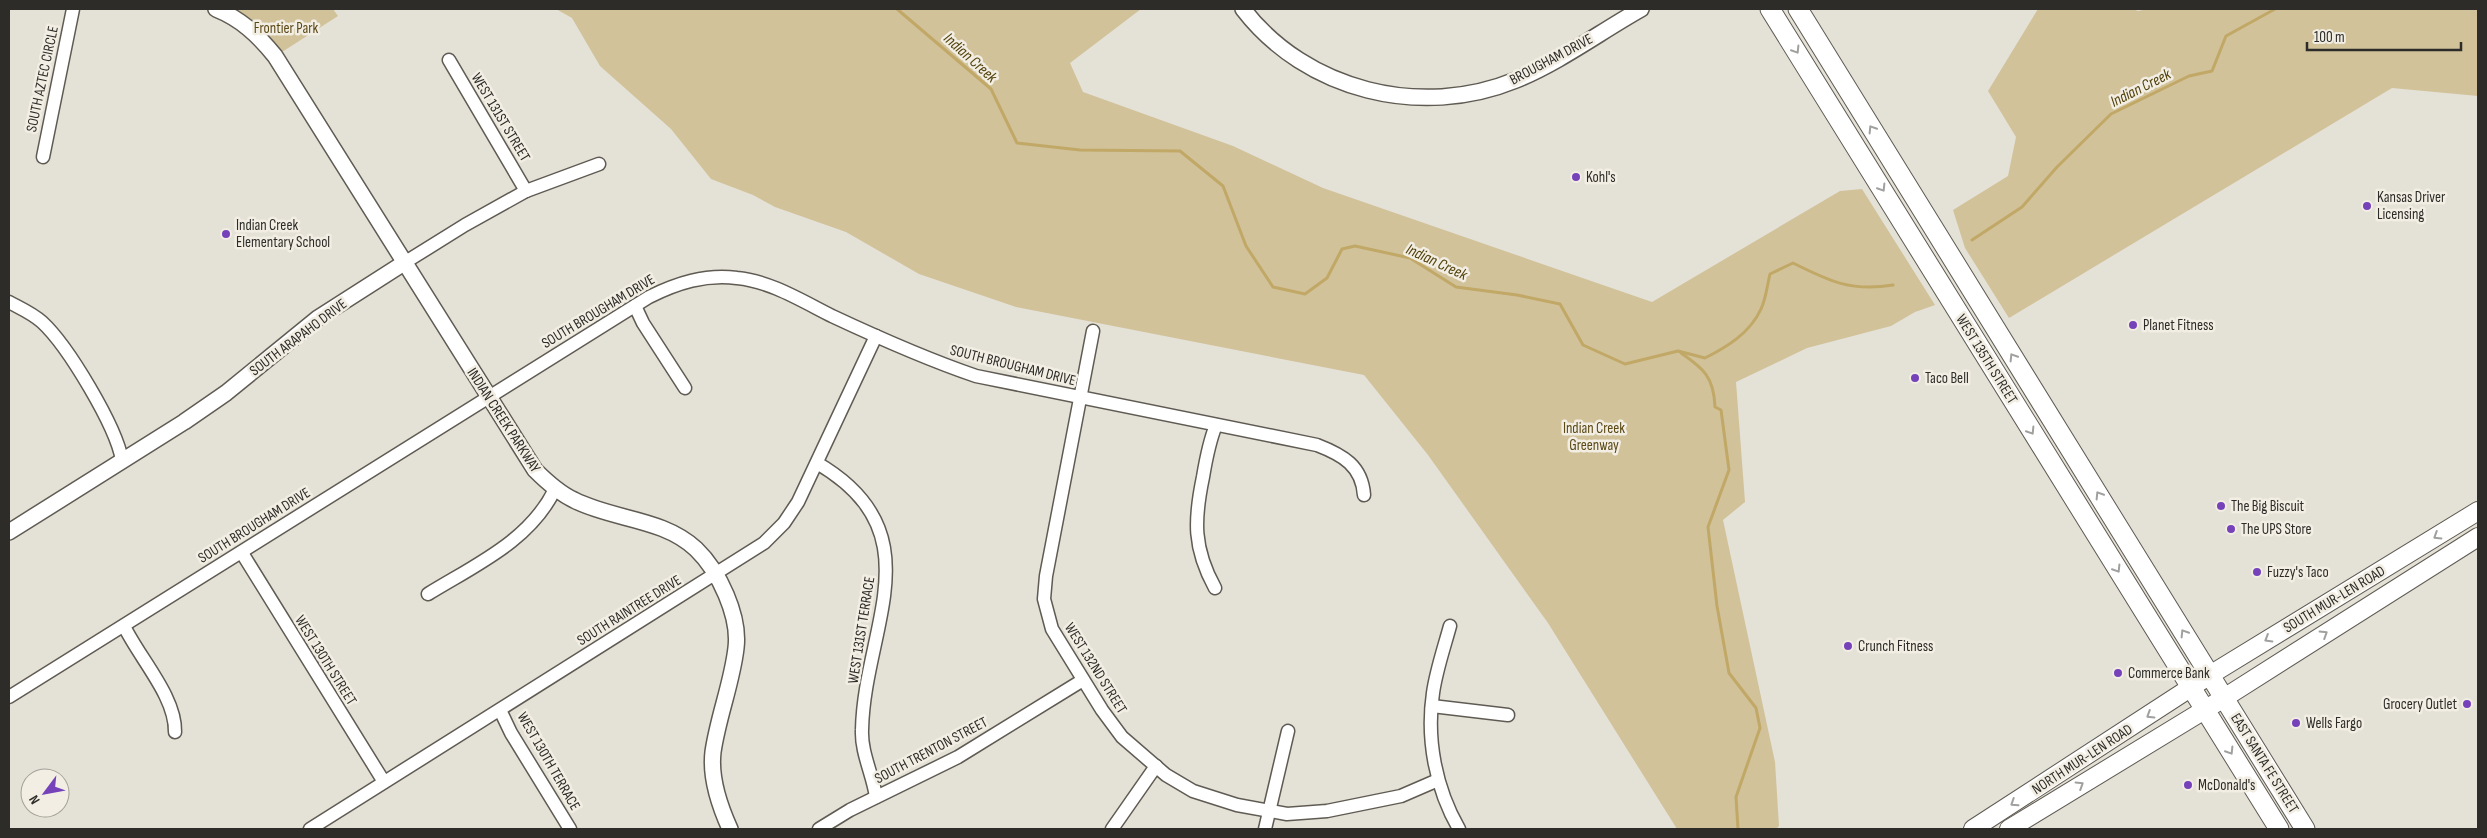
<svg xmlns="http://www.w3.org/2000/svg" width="2487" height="838" viewBox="0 0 2487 838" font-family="'Sofia Sans Condensed',sans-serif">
<rect width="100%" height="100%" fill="#e4e1d7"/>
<!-- green -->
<g fill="#d1c29a">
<polygon points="236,9 333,9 338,16 282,52 262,28"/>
<polygon points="556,9 1141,9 1070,63 1083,92 1233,146 1323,188 1652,302 1840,191 1862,189 1935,305 1915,312 1891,326 1807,348 1736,382 1745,502 1723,520 1775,762 1779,826 1776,829 1677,829 1548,623 1428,455 1364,375 1016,307 919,274 846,232 775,207 753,195 711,179 671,129 600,66 572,18"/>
<polygon points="2038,9 2133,9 2138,11 2148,9 2478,9 2478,96 2392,88 2009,318 1965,248 1953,210 2008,176 2016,137 1988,91"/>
</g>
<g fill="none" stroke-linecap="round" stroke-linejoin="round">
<!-- stream -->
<g stroke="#c1a866" stroke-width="3">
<path d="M897,9L991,89L1017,143L1080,150L1180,151L1223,186L1246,246L1273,287L1305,294L1327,278L1342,249L1355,246L1410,258L1456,287L1517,295L1560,304L1583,345L1625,364L1678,351L1705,358C1727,347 1750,333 1761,309C1766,299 1767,286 1770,274L1793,263C1829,281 1851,292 1893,285"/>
<polyline points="1972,240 2022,207 2057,167 2111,114 2189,76 2212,71 2226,36 2275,9"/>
<path d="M1681,353C1703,368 1714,377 1715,407L1721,410L1729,470L1708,527L1717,606L1729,673L1756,708L1760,728L1736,797L1738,829"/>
</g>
<!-- minor casing -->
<g stroke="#5f5b53" stroke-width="15">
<g id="minor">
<polyline points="449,60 526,191"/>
<polyline points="43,157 73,9"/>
<polyline points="404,263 465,225 526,191 599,164"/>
<path d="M9,302C20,308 32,313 42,322C68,346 116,426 122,460"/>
<polyline points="635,306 643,323 685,388"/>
<polyline points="1093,331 1046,576 1044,599 1052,629 1102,710 1122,737 1166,775 1193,791 1237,805 1287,814 1327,811 1401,796 1438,780"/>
<path d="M817,463C937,533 864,627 862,730C861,753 873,775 876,797"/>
<polyline points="242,553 384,782"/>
<path d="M1215,588C1193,548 1194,520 1203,477C1206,459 1209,442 1216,425"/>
<path d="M428,594C475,565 530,541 555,489"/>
<path d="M124,626C140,659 176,697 175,732"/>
<path d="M1450,626C1444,648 1436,671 1433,693C1426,740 1436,789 1459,829"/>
<path d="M9,697L649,297C677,283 705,274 737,278C770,281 802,301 832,316C879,338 926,359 976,376L1317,445C1343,455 1362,466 1364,495"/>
<polyline points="1432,706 1508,715"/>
<polyline points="500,710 511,733 570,829"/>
<polyline points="310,829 764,543 784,523 798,502 876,336"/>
<polyline points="819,829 850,810 958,757 1083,680"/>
<polyline points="1112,829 1156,766"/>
<polyline points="1265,829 1288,731"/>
</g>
</g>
<!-- tertiary casing -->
<g stroke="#5f5b53" stroke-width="18">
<g id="tertiary">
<path d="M216,9C241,19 258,35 275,56L535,470C547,482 559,493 574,500C613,520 663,518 696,549C719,571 740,616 736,648C732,683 718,717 713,752C710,777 720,807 730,829"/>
<path d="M1243,9C1306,91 1421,119 1516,80C1560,62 1600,32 1641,9"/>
<polyline points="9,532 184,422 226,393 318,318 404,263"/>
</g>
</g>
<!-- secondary casing -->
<g stroke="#5f5b53" stroke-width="20">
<g id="secondary">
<polyline points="1973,829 2210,675 2478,511"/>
<polyline points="2009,829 2224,698 2478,537"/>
</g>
</g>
<!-- primary casing -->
<g stroke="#5f5b53" stroke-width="21">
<g id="primary">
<polyline points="1770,9 2279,829"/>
<polyline points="1798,9 2305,829"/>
</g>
</g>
<!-- minor -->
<use href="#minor" stroke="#fff" stroke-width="12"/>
<!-- tertiary -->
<use href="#tertiary" stroke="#fff" stroke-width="15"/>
<!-- secondary -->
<use href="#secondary" stroke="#fff" stroke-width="18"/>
<!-- primary -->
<use href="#primary" stroke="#fff" stroke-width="19"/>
</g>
<!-- one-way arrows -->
<defs><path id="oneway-chevron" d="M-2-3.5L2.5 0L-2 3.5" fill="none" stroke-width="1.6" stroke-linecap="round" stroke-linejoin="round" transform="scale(1.25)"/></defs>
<g stroke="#a0a09e">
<use href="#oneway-chevron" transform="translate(1796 50) rotate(58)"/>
<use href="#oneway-chevron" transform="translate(1872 129) rotate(-122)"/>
<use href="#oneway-chevron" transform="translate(1882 188) rotate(58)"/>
<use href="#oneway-chevron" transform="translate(2013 357) rotate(-122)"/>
<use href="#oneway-chevron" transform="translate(2031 431) rotate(58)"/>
<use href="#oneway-chevron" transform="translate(2099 495) rotate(-122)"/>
<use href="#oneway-chevron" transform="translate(2437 536) rotate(148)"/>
<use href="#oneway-chevron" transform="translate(2117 569) rotate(58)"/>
<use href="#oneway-chevron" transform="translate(2184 633) rotate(-122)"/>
<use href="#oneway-chevron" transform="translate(2324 634) rotate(-32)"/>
<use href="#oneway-chevron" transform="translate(2268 639) rotate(149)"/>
<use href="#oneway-chevron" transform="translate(2150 715) rotate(148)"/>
<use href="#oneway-chevron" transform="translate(2230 751) rotate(58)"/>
<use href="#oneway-chevron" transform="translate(2080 785) rotate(-32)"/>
<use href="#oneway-chevron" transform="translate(2014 803) rotate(147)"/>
</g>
<!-- markers -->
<g fill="#7542ba" stroke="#f2eee4" stroke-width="2">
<circle cx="1576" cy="177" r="5"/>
<circle cx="2367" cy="206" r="5"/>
<circle cx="226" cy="234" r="5"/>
<circle cx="2133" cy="325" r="5"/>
<circle cx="1915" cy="378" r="5"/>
<circle cx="2221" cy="506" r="5"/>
<circle cx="2231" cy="529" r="5"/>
<circle cx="2257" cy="572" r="5"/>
<circle cx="1848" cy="646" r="5"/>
<circle cx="2118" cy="673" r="5"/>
<circle cx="2467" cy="704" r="5"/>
<circle cx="2296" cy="723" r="5"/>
<circle cx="2188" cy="785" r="5"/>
</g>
<g text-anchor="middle" stroke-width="5" stroke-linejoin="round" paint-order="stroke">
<!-- park labels -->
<g font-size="15" fill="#5b4915" stroke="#f2eee4">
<text x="286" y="33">Frontier Park</text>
<text x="1594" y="433">Indian Creek<tspan x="1594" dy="17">Greenway</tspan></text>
</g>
<!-- street labels -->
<g font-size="15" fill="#2d2c28" stroke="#f2eee4">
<text transform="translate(1551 59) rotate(-28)" y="5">BROUGHAM DRIVE</text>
<text transform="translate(42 79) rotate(-78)" y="5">SOUTH AZTEC CIRCLE</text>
<text transform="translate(501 117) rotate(59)" y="5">WEST 131ST STREET</text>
<text transform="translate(598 311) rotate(-31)" y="5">SOUTH BROUGHAM DRIVE</text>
<text transform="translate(298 337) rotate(-37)" y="5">SOUTH ARAPAHO DRIVE</text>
<text transform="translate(1987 359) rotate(58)" y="5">WEST 135TH STREET</text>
<text transform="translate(1013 365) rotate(14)" y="5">SOUTH BROUGHAM DRIVE</text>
<text transform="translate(504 420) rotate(57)" y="5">INDIAN CREEK PARKWAY</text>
<text transform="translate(254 525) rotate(-32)" y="5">SOUTH BROUGHAM DRIVE</text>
<text transform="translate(2334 599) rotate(-31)" y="5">SOUTH MUR-LEN ROAD</text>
<text transform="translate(629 610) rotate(-32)" y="5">SOUTH RAINTREE DRIVE</text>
<text transform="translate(861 630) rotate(-81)" y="5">WEST 131ST TERRACE</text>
<text transform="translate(326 660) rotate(58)" y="5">WEST 130TH STREET</text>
<text transform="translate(1096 668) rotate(58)" y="5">WEST 132ND STREET</text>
<text transform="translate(931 750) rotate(-28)" y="5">SOUTH TRENTON STREET</text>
<text transform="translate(2082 759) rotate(-33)" y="5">NORTH MUR-LEN ROAD</text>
<text transform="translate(549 761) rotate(60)" y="5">WEST 130TH TERRACE</text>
<text transform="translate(2265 763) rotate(58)" y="5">EAST SANTA FE STREET</text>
</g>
<!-- poi labels -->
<g font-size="15" fill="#2d2c28" stroke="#f2eee4" text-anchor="start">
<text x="1586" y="182">Kohl's</text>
<text x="2377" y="202">Kansas Driver<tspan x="2377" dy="17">Licensing</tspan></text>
<text x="236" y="230">Indian Creek<tspan x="236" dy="17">Elementary School</tspan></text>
<text x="2143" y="330">Planet Fitness</text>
<text x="1925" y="383">Taco Bell</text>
<text x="2231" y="511">The Big Biscuit</text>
<text x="2241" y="534">The UPS Store</text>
<text x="2267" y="577">Fuzzy's Taco</text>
<text x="1858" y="651">Crunch Fitness</text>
<text x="2128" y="678">Commerce Bank</text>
<text x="2457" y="709" text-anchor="end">Grocery Outlet</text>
<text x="2306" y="728">Wells Fargo</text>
<text x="2198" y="790">McDonald's</text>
</g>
<!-- water labels -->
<g font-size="16" font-style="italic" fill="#52410a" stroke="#f2eee4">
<text transform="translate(971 57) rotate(42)" y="6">Indian Creek</text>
<text transform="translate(2140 87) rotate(-27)" y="6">Indian Creek</text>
<text transform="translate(1437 261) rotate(25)" y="6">Indian Creek</text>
</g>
</g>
<!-- border -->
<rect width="2487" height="838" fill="none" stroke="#2d2c28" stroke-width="20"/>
<!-- north arrow -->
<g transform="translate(45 793) rotate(238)"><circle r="24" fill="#f2eee4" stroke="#a3a099"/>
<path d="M0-4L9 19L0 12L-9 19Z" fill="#7542ba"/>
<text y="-8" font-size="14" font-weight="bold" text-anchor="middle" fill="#2d2c28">N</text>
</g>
<!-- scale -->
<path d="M2307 42v8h154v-8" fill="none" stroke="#2d2c28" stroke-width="2.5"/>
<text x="2314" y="42" font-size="15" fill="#2d2c28" stroke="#f2eee4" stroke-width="4" paint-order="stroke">100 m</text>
</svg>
